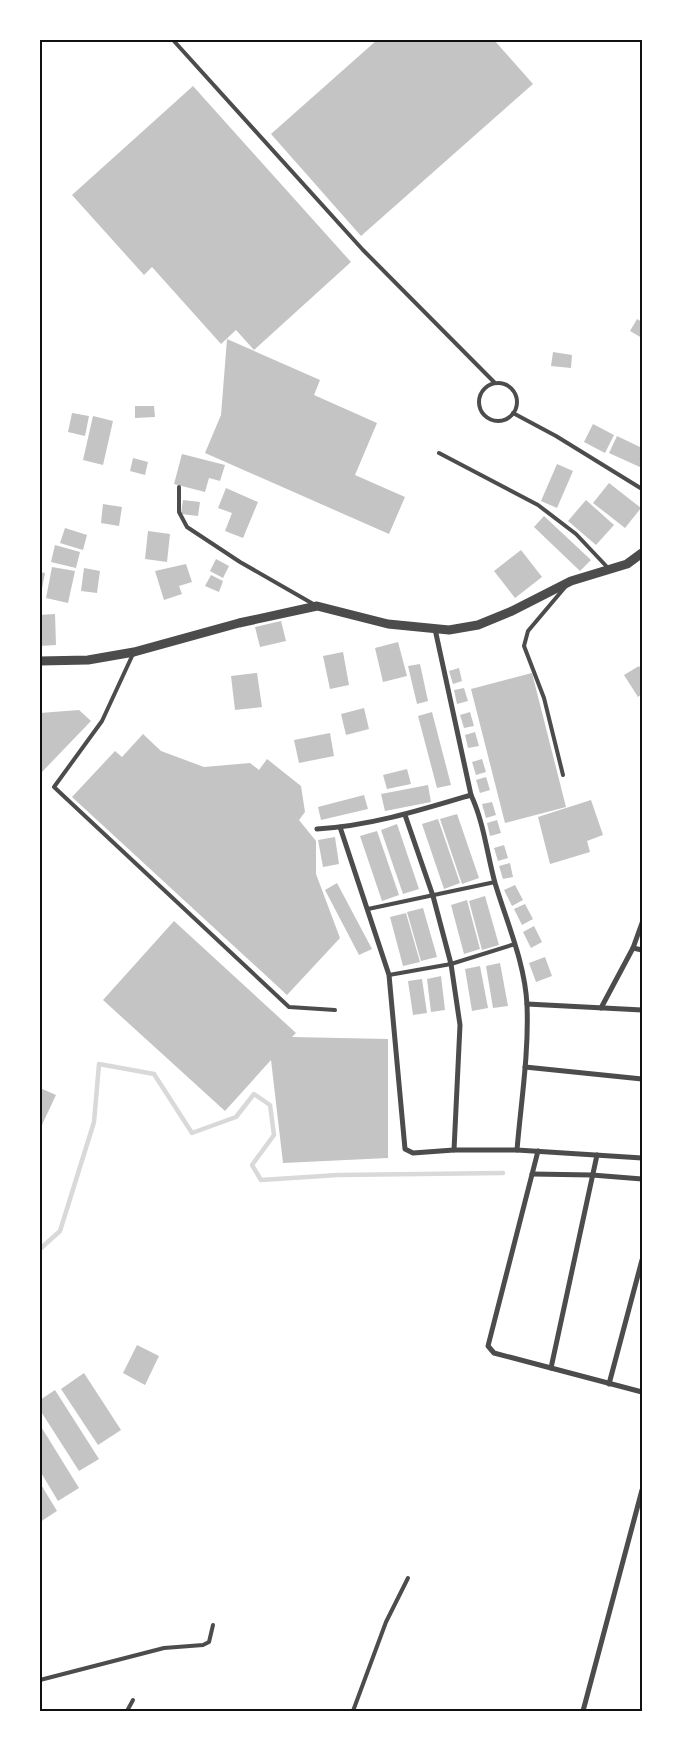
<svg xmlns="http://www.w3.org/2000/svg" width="682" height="1751" viewBox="0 0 682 1751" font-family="Montserrat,sans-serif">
<rect width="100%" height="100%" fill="#fff"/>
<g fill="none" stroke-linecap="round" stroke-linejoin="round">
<!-- stream -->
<polyline stroke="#d9d9d9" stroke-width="4.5" points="40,1249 60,1231 94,1122 99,1064 154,1074 192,1133 236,1117 254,1094 270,1105 274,1135 252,1165 261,1180 338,1175 503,1173"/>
</g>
<!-- building -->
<g fill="#c4c4c4">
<polygon points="377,40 494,40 533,84 361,236 271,134"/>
<polygon points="193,86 351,262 254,350 236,330 221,344 152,267 144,275 72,195"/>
<polygon points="637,319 642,322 642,338 630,331"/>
<polygon points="227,339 320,380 314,395 377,423 355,475 405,497 389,534 205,453 221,415"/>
<polygon points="553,352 572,355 571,368 551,366"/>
<polygon points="135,406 154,406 155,417 135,418"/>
<polygon points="72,413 89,416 85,436 68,432"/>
<polygon points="93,416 113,421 103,465 83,460"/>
<polygon points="593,424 614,435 605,453 584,442"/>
<polygon points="617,436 642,448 642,468 609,453"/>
<polygon points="182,454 225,465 220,481 209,478 205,492 174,484"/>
<polygon points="133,458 148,462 145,475 130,471"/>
<polygon points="557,464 573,471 557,508 541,501"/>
<polygon points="609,483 641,508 625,528 593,503"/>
<polygon points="226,488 258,502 243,538 225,531 232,513 218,508"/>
<polygon points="183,500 200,502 198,516 181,514"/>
<polygon points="586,500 614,525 596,545 568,521"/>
<polygon points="103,504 122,507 119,526 101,523"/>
<polygon points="544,516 591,560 580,571 534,527"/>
<polygon points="65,528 87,535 83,550 60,543"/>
<polygon points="148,531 170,534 167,562 145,559"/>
<polygon points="55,545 80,552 76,568 51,562"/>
<polygon points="521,550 542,577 515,598 494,571"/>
<polygon points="216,559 229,566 223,578 210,571"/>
<polygon points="186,564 192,582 179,586 182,594 164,600 155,571"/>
<polygon points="52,567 75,571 68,603 46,598"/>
<polygon points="84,568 100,571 97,593 81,591"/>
<polygon points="40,572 45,573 41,594 40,594"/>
<polygon points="211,575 223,581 219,592 205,586"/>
<polygon points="55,614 56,645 40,646 40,615"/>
<polygon points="281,621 286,641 260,647 255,627"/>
<polygon points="398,642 407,676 383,682 375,648"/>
<polygon points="343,652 349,685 330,689 323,656"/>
<polygon points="420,664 428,701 417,704 408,666"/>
<polygon points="639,666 642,671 642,694 638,697 624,675"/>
<polygon points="459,668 462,681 453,684 449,671"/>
<polygon points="257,673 262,707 235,710 231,676"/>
<polygon points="532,673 566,807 505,823 471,689"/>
<polygon points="464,688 468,701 457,704 454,690"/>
<polygon points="364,708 369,729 346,735 341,714"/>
<polygon points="79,710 91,721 40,774 40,713"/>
<polygon points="432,712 451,785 437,788 418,716"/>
<polygon points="470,712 474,726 464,728 460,715"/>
<polygon points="475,732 479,746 468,748 465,735"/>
<polygon points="330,733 334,756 299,763 294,740"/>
<polygon points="143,734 161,751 204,767 250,763 259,770 267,759 301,786 305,812 299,820 316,841 316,874 340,938 287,995 72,797 115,751 122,757"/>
<polygon points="482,759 486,772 476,775 472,762"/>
<polygon points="407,769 411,784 387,789 383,775"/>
<polygon points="486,777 490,790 480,793 476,780"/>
<polygon points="428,785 431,802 385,811 381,794"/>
<polygon points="364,795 368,809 321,820 318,807"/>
<polygon points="591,800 603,835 587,841 590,852 550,864 538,817"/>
<polygon points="492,802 496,815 486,818 482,804"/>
<polygon points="457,814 479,878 462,884 440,819"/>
<polygon points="438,819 460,883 444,889 422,824"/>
<polygon points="497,820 501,833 490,836 487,823"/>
<polygon points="397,824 419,889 403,894 381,830"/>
<polygon points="377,831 399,895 382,901 360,836"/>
<polygon points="335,837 339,864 323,867 318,840"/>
<polygon points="504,845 508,858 498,861 494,848"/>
<polygon points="510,863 513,877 503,879 499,866"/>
<polygon points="337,883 372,949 359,955 325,890"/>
<polygon points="515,885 523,900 512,906 504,890"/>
<polygon points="485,896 499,945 482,950 469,901"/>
<polygon points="467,900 480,949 464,954 451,905"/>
<polygon points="525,904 533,919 522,925 514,909"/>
<polygon points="423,908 437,957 421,961 407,912"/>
<polygon points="406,913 420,962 403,966 390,917"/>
<polygon points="174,921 296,1033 292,1037 388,1039 388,1158 283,1163 271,1060 225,1111 103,1000"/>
<polygon points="534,926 542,942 531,948 523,932"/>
<polygon points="545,957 552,976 536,982 529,963"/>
<polygon points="500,963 508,1006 493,1008 486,966"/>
<polygon points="480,966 488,1008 472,1011 465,969"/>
<polygon points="441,976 445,1010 431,1012 427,979"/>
<polygon points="422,979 427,1013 413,1015 408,981"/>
<polygon points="40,1088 56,1095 40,1129"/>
<polygon points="137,1345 159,1356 145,1385 123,1373"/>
<polygon points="84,1373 121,1430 98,1445 61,1389"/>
<polygon points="55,1390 99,1459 79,1471 40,1410 40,1400"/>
<polygon points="40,1425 79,1488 58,1501 40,1471"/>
<polygon points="40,1483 57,1511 40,1522"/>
</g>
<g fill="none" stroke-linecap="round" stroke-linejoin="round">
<!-- service -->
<g stroke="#4c4c4c" stroke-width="4">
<polyline points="173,40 363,250 494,382"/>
<circle cx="498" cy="402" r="19"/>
<polyline points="513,413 556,436 642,489"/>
<polyline points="439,453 538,505 576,534 609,569"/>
<polyline points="179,487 179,512 187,527 240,562 315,605"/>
<polyline points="133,654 102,721 54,787 289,1007 335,1010"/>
<polyline points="563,775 544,698 524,646 528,631 566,586"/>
<polyline points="368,909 495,882"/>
<polyline points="389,975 451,964 515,944"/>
<polyline points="40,1680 164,1648 203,1645 209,1642 213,1625"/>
<polyline points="127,1711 133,1700"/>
<polyline points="353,1711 386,1622 408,1578"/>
</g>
<!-- minor -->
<g stroke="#4c4c4c" stroke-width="5">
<path d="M435,629L471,795C484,823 487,854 495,883C507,923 525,963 527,1005C529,1053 521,1102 517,1150L642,1158"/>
<polyline points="405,815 433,896 451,964 460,1025 454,1150"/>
<polyline points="340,827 389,975 405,1149 413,1153 454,1150 517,1150"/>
<path d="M317,829C370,826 421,810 471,795"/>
<polyline points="633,948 642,950"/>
<polyline points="527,1004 642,1010"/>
<polyline points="601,1008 633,948 642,923"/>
<polyline points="525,1067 642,1079"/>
<polyline points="538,1151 488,1346 494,1353 551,1368"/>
<polyline points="597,1155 551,1368 642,1392"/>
<polyline points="532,1174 592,1175 642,1179"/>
<polyline points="609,1384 642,1260"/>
<polyline points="583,1711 642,1490"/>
</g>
<!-- tertiary -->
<polyline stroke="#4c4c4c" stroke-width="9" points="40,661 88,660 134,652 239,623 317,606 388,624 449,630 478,625 512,611 571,581 627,564 642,553"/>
</g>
<!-- border -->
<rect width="682" height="1751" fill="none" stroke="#ffffff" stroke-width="82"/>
<rect x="41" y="41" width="600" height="1669" fill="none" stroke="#111" stroke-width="2"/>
</svg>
